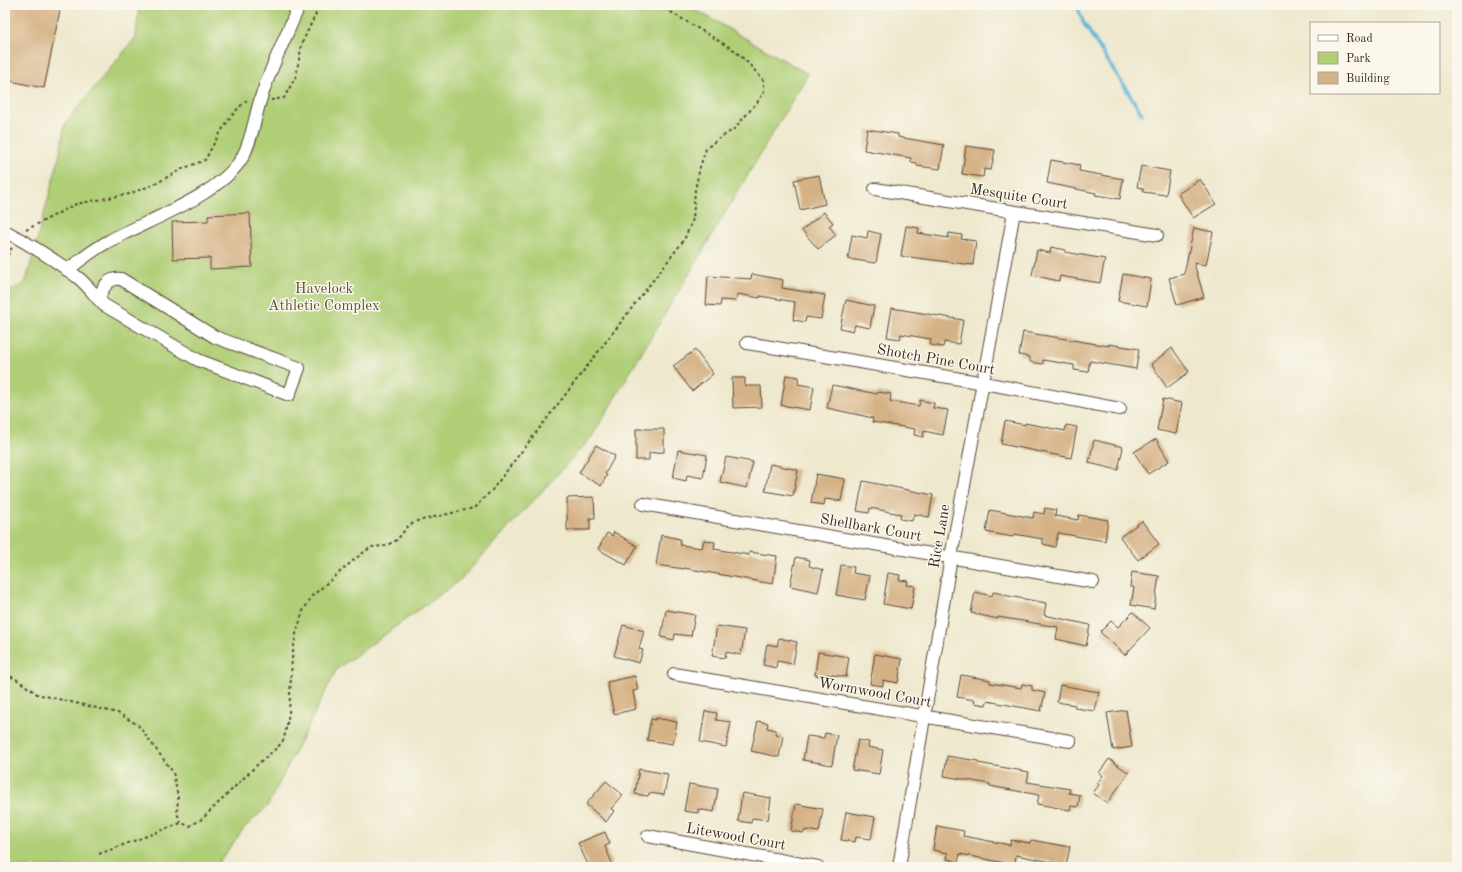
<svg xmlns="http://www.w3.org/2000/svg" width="1462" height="872" viewBox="0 0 1462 872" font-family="'Old Standard TT',serif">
<rect width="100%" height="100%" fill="#fbf7ec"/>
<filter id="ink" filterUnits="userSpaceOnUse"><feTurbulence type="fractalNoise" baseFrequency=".025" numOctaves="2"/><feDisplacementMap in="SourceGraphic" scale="8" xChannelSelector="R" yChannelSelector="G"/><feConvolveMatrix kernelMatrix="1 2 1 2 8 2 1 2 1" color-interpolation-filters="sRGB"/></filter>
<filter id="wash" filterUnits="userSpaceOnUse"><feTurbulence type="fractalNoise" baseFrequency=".012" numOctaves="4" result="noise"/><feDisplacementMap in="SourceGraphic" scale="16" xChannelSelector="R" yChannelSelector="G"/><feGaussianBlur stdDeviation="0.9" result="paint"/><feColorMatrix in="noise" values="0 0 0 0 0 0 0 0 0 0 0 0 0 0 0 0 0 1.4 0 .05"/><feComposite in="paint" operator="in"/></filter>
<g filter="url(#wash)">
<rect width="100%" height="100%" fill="#eee8cd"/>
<!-- green -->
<polygon fill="#afce76" stroke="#757c4a" points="139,5 687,5 808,74 591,438 460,580 337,669 267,807 245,827 215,867 5,867 5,303 11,297 9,291 22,285 26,281 59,158 65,123 136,37"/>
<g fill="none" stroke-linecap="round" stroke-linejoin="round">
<!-- stream -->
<polyline stroke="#5cb5d9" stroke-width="3.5" points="1077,5 1083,22 1142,114"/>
</g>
<g id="blocks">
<!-- building -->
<g fill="#d5b286">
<polygon points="5,5 61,5 44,88 5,80"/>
<polygon points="867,129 898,134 898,137 944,145 940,169 917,166 917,163 911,162 911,158 864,150"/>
<polygon points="966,146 995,150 991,170 984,169 983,177 962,174"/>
<polygon points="1051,160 1080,165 1079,171 1123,179 1120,199 1095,195 1096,193 1047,183"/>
<polygon points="1141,166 1170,171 1166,195 1143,192 1143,188 1137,187"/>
<polygon points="819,175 825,204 800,210 794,180"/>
<polygon points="1200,179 1216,204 1193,218 1178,194"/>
<polygon points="824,212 833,223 829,226 836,235 818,249 802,230"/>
<polygon points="250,213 252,267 210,269 210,258 173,259 172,222 208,221 208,215"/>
<polygon points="906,226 919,228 918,233 948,238 949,233 962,235 961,239 976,241 973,265 901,256"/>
<polygon points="1194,228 1213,232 1206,265 1194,263 1204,297 1177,305 1169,278 1184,274"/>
<polygon points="868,231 881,234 876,263 848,259 852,235 867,238"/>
<polygon points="1051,247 1065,250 1065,252 1105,259 1100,283 1060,276 1059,281 1032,275 1037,250 1050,253"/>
<polygon points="752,274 783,280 782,288 825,295 821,319 806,317 805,322 793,320 795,302 760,296 760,298 737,294 736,301 721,300 720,306 706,305 708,276 751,279"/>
<polygon points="1123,274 1151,279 1147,306 1118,301"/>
<polygon points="846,300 874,306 870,328 855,325 853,331 840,328"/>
<polygon points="892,308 963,320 959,344 944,342 943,347 930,345 931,339 901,334 900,339 887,337"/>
<polygon points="1023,332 1109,346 1109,344 1139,349 1136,369 1090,361 1088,372 1074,370 1074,365 1043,360 1043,364 1030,362 1030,357 1019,355"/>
<polygon points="1172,348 1189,372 1167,388 1151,364"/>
<polygon points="695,350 713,374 692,391 673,366"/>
<polygon points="786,375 799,377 798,384 814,387 810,410 781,405"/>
<polygon points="732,378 745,378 745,386 761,386 762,407 733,408"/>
<polygon points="832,385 877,394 878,392 891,394 890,401 919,406 920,400 934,403 933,408 948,410 943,435 924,431 923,437 914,435 915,429 872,422 873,418 827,408"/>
<polygon points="1163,399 1182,403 1176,434 1157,430"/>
<polygon points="1005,421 1025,425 1025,423 1065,431 1066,425 1077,427 1071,458 1001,444"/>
<polygon points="636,429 664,429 664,452 649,453 649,460 636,460"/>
<polygon points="1156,439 1169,461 1148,474 1134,452"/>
<polygon points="1094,440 1123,447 1118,470 1089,463"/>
<polygon points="596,445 615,456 605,474 607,475 601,486 579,473"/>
<polygon points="678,450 707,455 703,478 687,475 686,481 673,478"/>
<polygon points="726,457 753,462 747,488 720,482"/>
<polygon points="770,464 798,470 793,496 765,491"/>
<polygon points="816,474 845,479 841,501 825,499 824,505 811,503"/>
<polygon points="863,481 933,495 929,517 914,514 912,521 900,519 901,514 870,508 869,513 857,511"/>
<polygon points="594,497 595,518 590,518 590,530 567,530 567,498"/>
<polygon points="1045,508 1056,510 1055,516 1078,520 1079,515 1108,520 1105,541 1058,533 1055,547 1043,544 1043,539 1014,534 1013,537 986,532 990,510 1033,518 1034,512 1044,514"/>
<polygon points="1142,521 1159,544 1138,560 1120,537"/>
<polygon points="614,532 637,546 626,565 598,549 607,533 612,536"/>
<polygon points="661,535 680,539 680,545 702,548 704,540 715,542 714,549 749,555 749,552 777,556 773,584 684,568 684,569 656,565"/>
<polygon points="796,557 810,560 809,566 823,570 818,592 790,586"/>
<polygon points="841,565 854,567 853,573 870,576 865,600 836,595"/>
<polygon points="1132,572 1159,576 1154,609 1131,605 1134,587 1130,587"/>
<polygon points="888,573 900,575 899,580 908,581 907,585 915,586 911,609 883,604"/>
<polygon points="975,592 992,596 993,592 1003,594 1003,595 1046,603 1044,615 1090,625 1086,646 1056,639 1058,627 998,617 998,619 971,613"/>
<polygon points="666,610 695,615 691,636 675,634 674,640 661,637"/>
<polygon points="1133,612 1150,628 1125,655 1100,632 1111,621 1118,627"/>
<polygon points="623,625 644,631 639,649 643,650 639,663 614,656"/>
<polygon points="717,626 745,630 741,655 726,652 725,658 712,656"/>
<polygon points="779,638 797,642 793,664 777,661 776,668 763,665 767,644 777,646"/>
<polygon points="818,652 849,657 846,677 827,674 827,677 815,675"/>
<polygon points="875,654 902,659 898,683 883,680 883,686 870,684"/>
<polygon points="961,675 990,680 990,683 1021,688 1022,684 1032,686 1032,690 1045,693 1041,711 987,701 986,705 974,703 975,700 957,697"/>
<polygon points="635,676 638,690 633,691 636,709 614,714 607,682"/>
<polygon points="1060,685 1099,692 1095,711 1075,708 1075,705 1057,702"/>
<polygon points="1126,710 1132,747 1113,750 1107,713"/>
<polygon points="705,711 717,713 716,720 731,722 726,747 700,742"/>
<polygon points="656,718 677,722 673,744 647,740 651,719 655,720"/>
<polygon points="758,721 768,723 767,728 776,730 775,734 783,736 779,757 751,751"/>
<polygon points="825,733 837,735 832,765 803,760 807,736 824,738"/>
<polygon points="858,740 869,742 868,747 883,750 879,774 852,770"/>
<polygon points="947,756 978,761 978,763 1029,772 1027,782 1070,789 1069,793 1080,795 1078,807 1071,806 1070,810 1037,804 1039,795 990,786 990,784 944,776"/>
<polygon points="1109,759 1129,773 1107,803 1093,793 1099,785 1097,783 1103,776 1099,773"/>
<polygon points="639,769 668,774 664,795 649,793 648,796 635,794"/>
<polygon points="606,781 623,795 611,809 614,811 606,822 586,804"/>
<polygon points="689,784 718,789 714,812 698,809 698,813 684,811"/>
<polygon points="742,793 771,798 768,820 752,818 751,823 738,821"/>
<polygon points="796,804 823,809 819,832 805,830 804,833 791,831"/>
<polygon points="846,812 875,817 871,839 856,837 855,842 841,840"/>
<polygon points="937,826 964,831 963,836 1010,845 1011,840 1030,843 1031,840 1070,847 1066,865 1016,855 1014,867 1004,867 1005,863 960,854 958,862 947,859 948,853 933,850"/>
<polygon points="605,832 610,844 605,846 612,863 603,867 589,867 578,843"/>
</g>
</g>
</g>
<g filter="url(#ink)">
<use href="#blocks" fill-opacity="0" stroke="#564638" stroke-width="1"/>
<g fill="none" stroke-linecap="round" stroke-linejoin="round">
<!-- minor casing -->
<g stroke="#564638" stroke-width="14">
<g id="minor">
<polyline points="875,189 1157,235"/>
<path d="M5,231C29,244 54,259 76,276C87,284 95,296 104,305L198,360L289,395L299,368L215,337L121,279C107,277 103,289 98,299"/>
<path d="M67,270C81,260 94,249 109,241C148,220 219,196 242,158C254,137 255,111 264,89C274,60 288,33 299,5"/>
<polyline points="747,343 984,383 1120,409"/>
<polyline points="643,504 1093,582"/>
<polyline points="674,674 1070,741"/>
<polyline points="648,836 818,867"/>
<polyline points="899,867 951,557 1014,212"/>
</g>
</g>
<!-- path -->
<g stroke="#564638" stroke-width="2" stroke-dasharray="3 3" stroke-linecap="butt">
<polyline points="271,100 284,98 296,76 302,43 320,5"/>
<path d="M26,230L76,204L129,194L155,184L182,169L205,160C217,138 228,116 247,100"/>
<polyline points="5,261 12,247"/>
<polyline points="5,674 16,679 37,694 118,713 138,725 173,772 178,797 177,813 181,823 190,826 202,819 260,762 278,747 284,739 289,713 292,658 296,634 303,611 312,596 355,559 371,547 385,546 397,540 407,527 417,521 474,508 492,490 684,240 693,219 695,190 700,167 706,149 714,142 734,129 760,99 764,91 764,81 749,64 734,50 659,5"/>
<polyline points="99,854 181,823"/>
</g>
<!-- minor -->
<use href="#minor" stroke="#fff" stroke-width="12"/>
</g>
</g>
<g text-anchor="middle" stroke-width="3" stroke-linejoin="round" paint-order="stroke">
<!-- street labels -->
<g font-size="15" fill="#3b2a1e" stroke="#fbf7ec">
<text transform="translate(1019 196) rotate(9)" y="5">Mesquite Court</text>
<text transform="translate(936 359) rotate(10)" y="5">Shotch Pine Court</text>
<text transform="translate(871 527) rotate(10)" y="5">Shellbark Court</text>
<text transform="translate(939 536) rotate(-80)" y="5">Rice Lane</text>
<text transform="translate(875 692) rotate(10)" y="5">Wormwood Court</text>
<text transform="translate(736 836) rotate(10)" y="5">Litewood Court</text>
</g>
<!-- park labels -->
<g font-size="15" fill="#585334" stroke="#fbf7ec">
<text x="324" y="293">Havelock<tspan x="324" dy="17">Athletic Complex</tspan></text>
</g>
</g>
<!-- margin -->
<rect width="1462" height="872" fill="none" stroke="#fbf7ec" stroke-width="20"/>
<!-- legend -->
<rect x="1310" y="22" width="130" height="72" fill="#fbf7ec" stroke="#aea59a"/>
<rect x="1318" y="35" width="20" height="6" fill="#ffffff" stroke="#aea59a"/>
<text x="1346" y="42" font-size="12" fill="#3b2a1e">Road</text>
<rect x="1318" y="52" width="20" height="12" fill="#afce76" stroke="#aea59a"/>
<text x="1346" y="62" font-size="12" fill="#3b2a1e">Park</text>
<rect x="1318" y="72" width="20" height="12" fill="#d5b286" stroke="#aea59a"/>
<text x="1346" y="82" font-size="12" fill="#3b2a1e">Building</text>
</svg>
